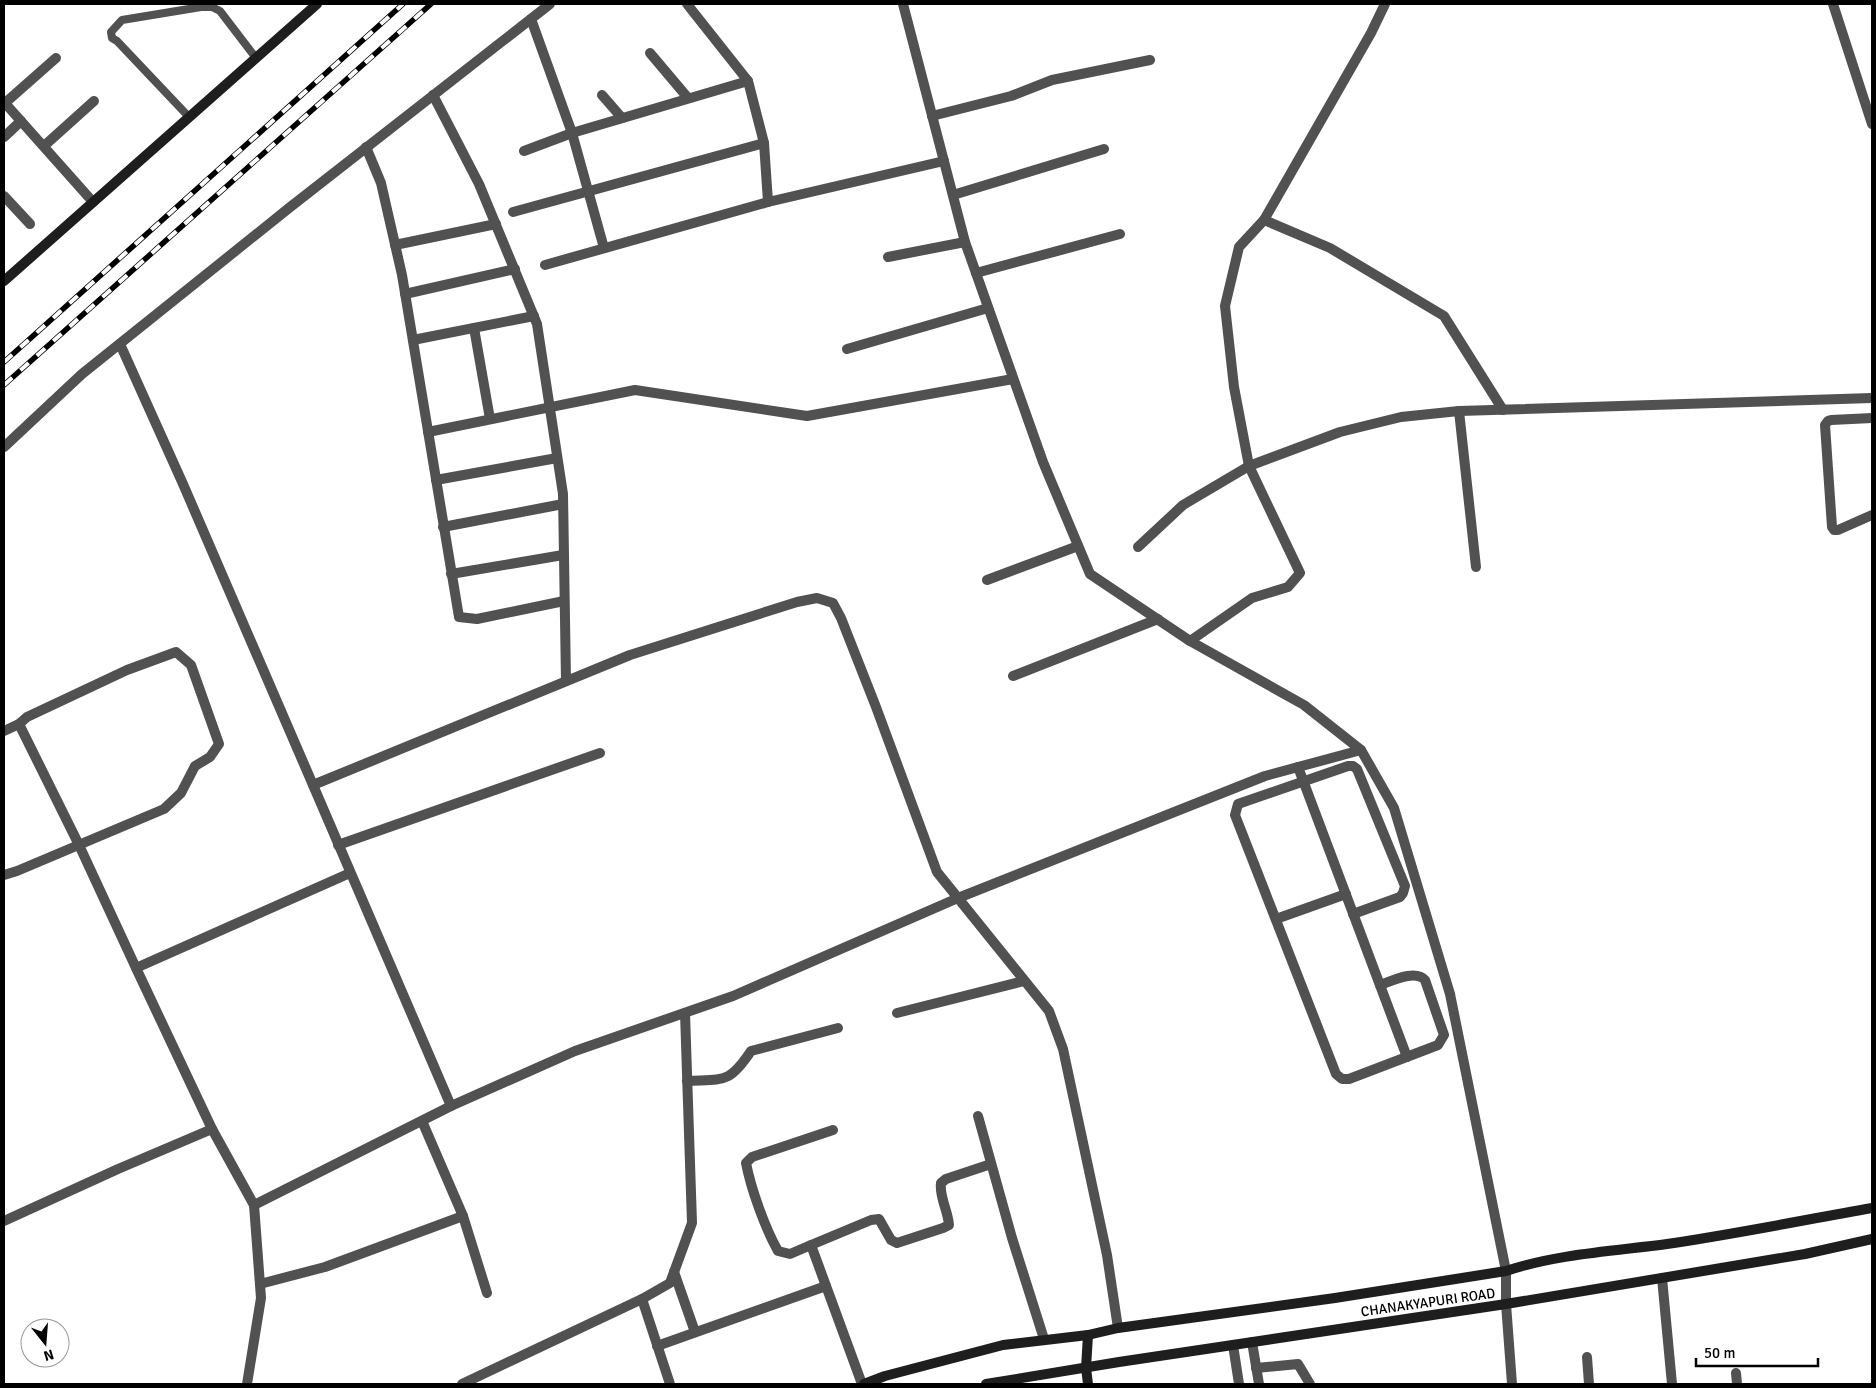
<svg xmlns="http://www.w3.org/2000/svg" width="1876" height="1388" viewBox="0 0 1876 1388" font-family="Signika,sans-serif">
<rect width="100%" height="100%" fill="#fff"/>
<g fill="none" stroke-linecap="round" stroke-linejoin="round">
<!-- lane -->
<polyline stroke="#515151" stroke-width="8" points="189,117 117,41 112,38 111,32 122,20 201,7 212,7 220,11 256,58"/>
<!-- street -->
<g stroke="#515151" stroke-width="10">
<polyline points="687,4 748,81"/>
<polyline points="903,4 965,242 1043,462 1090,574 1190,641 1304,705 1361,750 1394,808 1450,994 1506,1271 1506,1304 1512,1384"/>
<polyline points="1833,4 1872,124"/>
<polyline points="531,19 572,133 604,248"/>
<polyline points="650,53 688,98"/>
<polyline points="433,95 479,184 537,324 563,494 566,681"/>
<polyline points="602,95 622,118"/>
<polyline points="4,102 93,202"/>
<polyline points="5,103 56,58"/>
<polyline points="932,116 1011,96 1052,80 1150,60"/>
<polyline points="4,137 21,121"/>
<polyline points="44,146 94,101"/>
<polyline points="366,147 381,183 402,275 459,617 477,619 564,601"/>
<polyline points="524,151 572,133 748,81 764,143 768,202"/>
<polyline points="953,195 1104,149"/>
<polyline points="4,196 30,224"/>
<polyline points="513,212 764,143"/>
<polyline points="1264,220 1330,248 1444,316 1503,410"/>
<polyline points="395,245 496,224"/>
<polyline points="888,257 965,242"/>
<polyline points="545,265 768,202 944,161"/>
<polyline points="976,273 1120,234"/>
<polyline points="405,294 515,269"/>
<polyline points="474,328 490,419"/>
<polyline points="413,340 534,316"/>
<polyline points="120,344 183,484 313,785 630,655 797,602 817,598 833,603 841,618 876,707 937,872 1049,1011 1063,1049 1107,1255 1118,1328"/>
<polyline points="847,349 988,308"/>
<polyline points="1459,411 1476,567"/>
<polyline points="1872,418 1831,420 1828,421 1825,425 1832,527 1834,530 1838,530 1872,515"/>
<polyline points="428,432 635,390 807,416 1013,379"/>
<polyline points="4,447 82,374 289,208 550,4"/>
<polyline points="436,480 557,458"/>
<polyline points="443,527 563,504"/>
<polyline points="1138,547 1183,505 1249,466 1340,432 1401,417 1459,411 1872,398"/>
<polyline points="451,574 563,555"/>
<polyline points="987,580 1078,546"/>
<polyline points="1190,641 1252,598 1288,587 1300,573 1249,466 1234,387 1225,306 1239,247 1264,220 1371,33 1385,4"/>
<polyline points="1013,676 1158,619"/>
<polyline points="19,724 79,845 136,968"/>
<polyline points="4,731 19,724 27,717 127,670 176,652 191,665 219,744 210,757 195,766 181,793 164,809 17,871 4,875"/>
<polyline points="1298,767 1407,1057"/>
<polyline points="338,845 600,753"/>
<path d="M1353,914L1400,897L1403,893L1405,886L1357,769L1353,766H1348L1238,804L1235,815L1336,1074L1342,1079H1349L1438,1045L1444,1035L1425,980C1415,969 1392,981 1380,985"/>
<polyline points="1276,919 1346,894"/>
<polyline points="897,1013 1024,981"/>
<path d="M687,1081C724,1079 729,1084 751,1051L838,1028"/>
<polyline points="451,1106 575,1051 733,996 958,898 1265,776 1361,750"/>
<polyline points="978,1116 1012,1238 1044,1339"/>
<polyline points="422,1121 463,1216 487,1293"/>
<polyline points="212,1129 136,968 350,873"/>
<polyline points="4,1221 118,1169 212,1129 254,1205"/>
<path d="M811,1245L790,1254L778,1251C765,1228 751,1189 746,1163L752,1157L833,1130"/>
<polyline points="674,1272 695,1332"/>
<polyline points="1662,1278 1672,1384"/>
<polyline points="260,1284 325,1267 463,1216"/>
<polyline points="642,1299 670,1384"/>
<polyline points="1252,1342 1259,1384"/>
<polyline points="1233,1345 1239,1384"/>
<polyline points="657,1346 826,1286"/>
<polyline points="1587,1357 1589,1384"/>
<polyline points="1256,1368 1298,1364 1310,1384"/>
<polyline points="1736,1373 1737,1384"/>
<polyline points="247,1384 261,1298 254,1205 451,1106 313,785"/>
<polyline points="462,1384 642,1299 670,1283 692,1223 685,1013"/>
<path d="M862,1384L811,1245L871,1220L879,1219L891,1240L897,1243L943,1228L949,1225C948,1210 939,1197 941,1183L946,1179L991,1164"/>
</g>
<!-- secondary -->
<g stroke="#1e1e1e" stroke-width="10">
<polyline points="4,281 317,4"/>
<polyline points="1088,1335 1086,1368 1088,1384"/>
<path d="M864,1384L885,1376L1003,1345L1088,1335L1118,1328L1335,1298L1506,1271C1557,1254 1614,1251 1667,1244C1735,1234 1804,1220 1872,1208"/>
<polyline points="986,1384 1119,1362 1506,1304 1805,1254 1872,1239"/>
</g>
<!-- rail casing -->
<g stroke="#000" stroke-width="5.5">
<g id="rail">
<polyline points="4,362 403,4"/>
<polyline points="4,385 431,4"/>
</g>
</g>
<!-- rail -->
<use href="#rail" stroke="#fff" stroke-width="4" stroke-dasharray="11" stroke-linecap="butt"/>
</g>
<g text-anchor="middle" stroke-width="4" stroke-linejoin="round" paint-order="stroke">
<!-- street labels -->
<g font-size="14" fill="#000" stroke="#fff">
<text transform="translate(1428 1302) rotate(-8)" y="5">CHANAKYAPURI ROAD</text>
</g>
</g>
<!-- border -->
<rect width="1876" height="1388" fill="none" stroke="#000000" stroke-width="10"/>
<!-- north arrow -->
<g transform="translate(45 1343) rotate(163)"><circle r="24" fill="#ffffff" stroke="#999999"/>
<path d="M0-4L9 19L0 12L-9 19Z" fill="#000000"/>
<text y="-8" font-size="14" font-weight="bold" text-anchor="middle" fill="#000000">N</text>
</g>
<!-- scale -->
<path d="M1696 1358v8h122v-8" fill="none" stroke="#000000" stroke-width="2.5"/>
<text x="1704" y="1358" font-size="15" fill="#000000" stroke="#ffffff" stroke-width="4" paint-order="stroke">50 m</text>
</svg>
